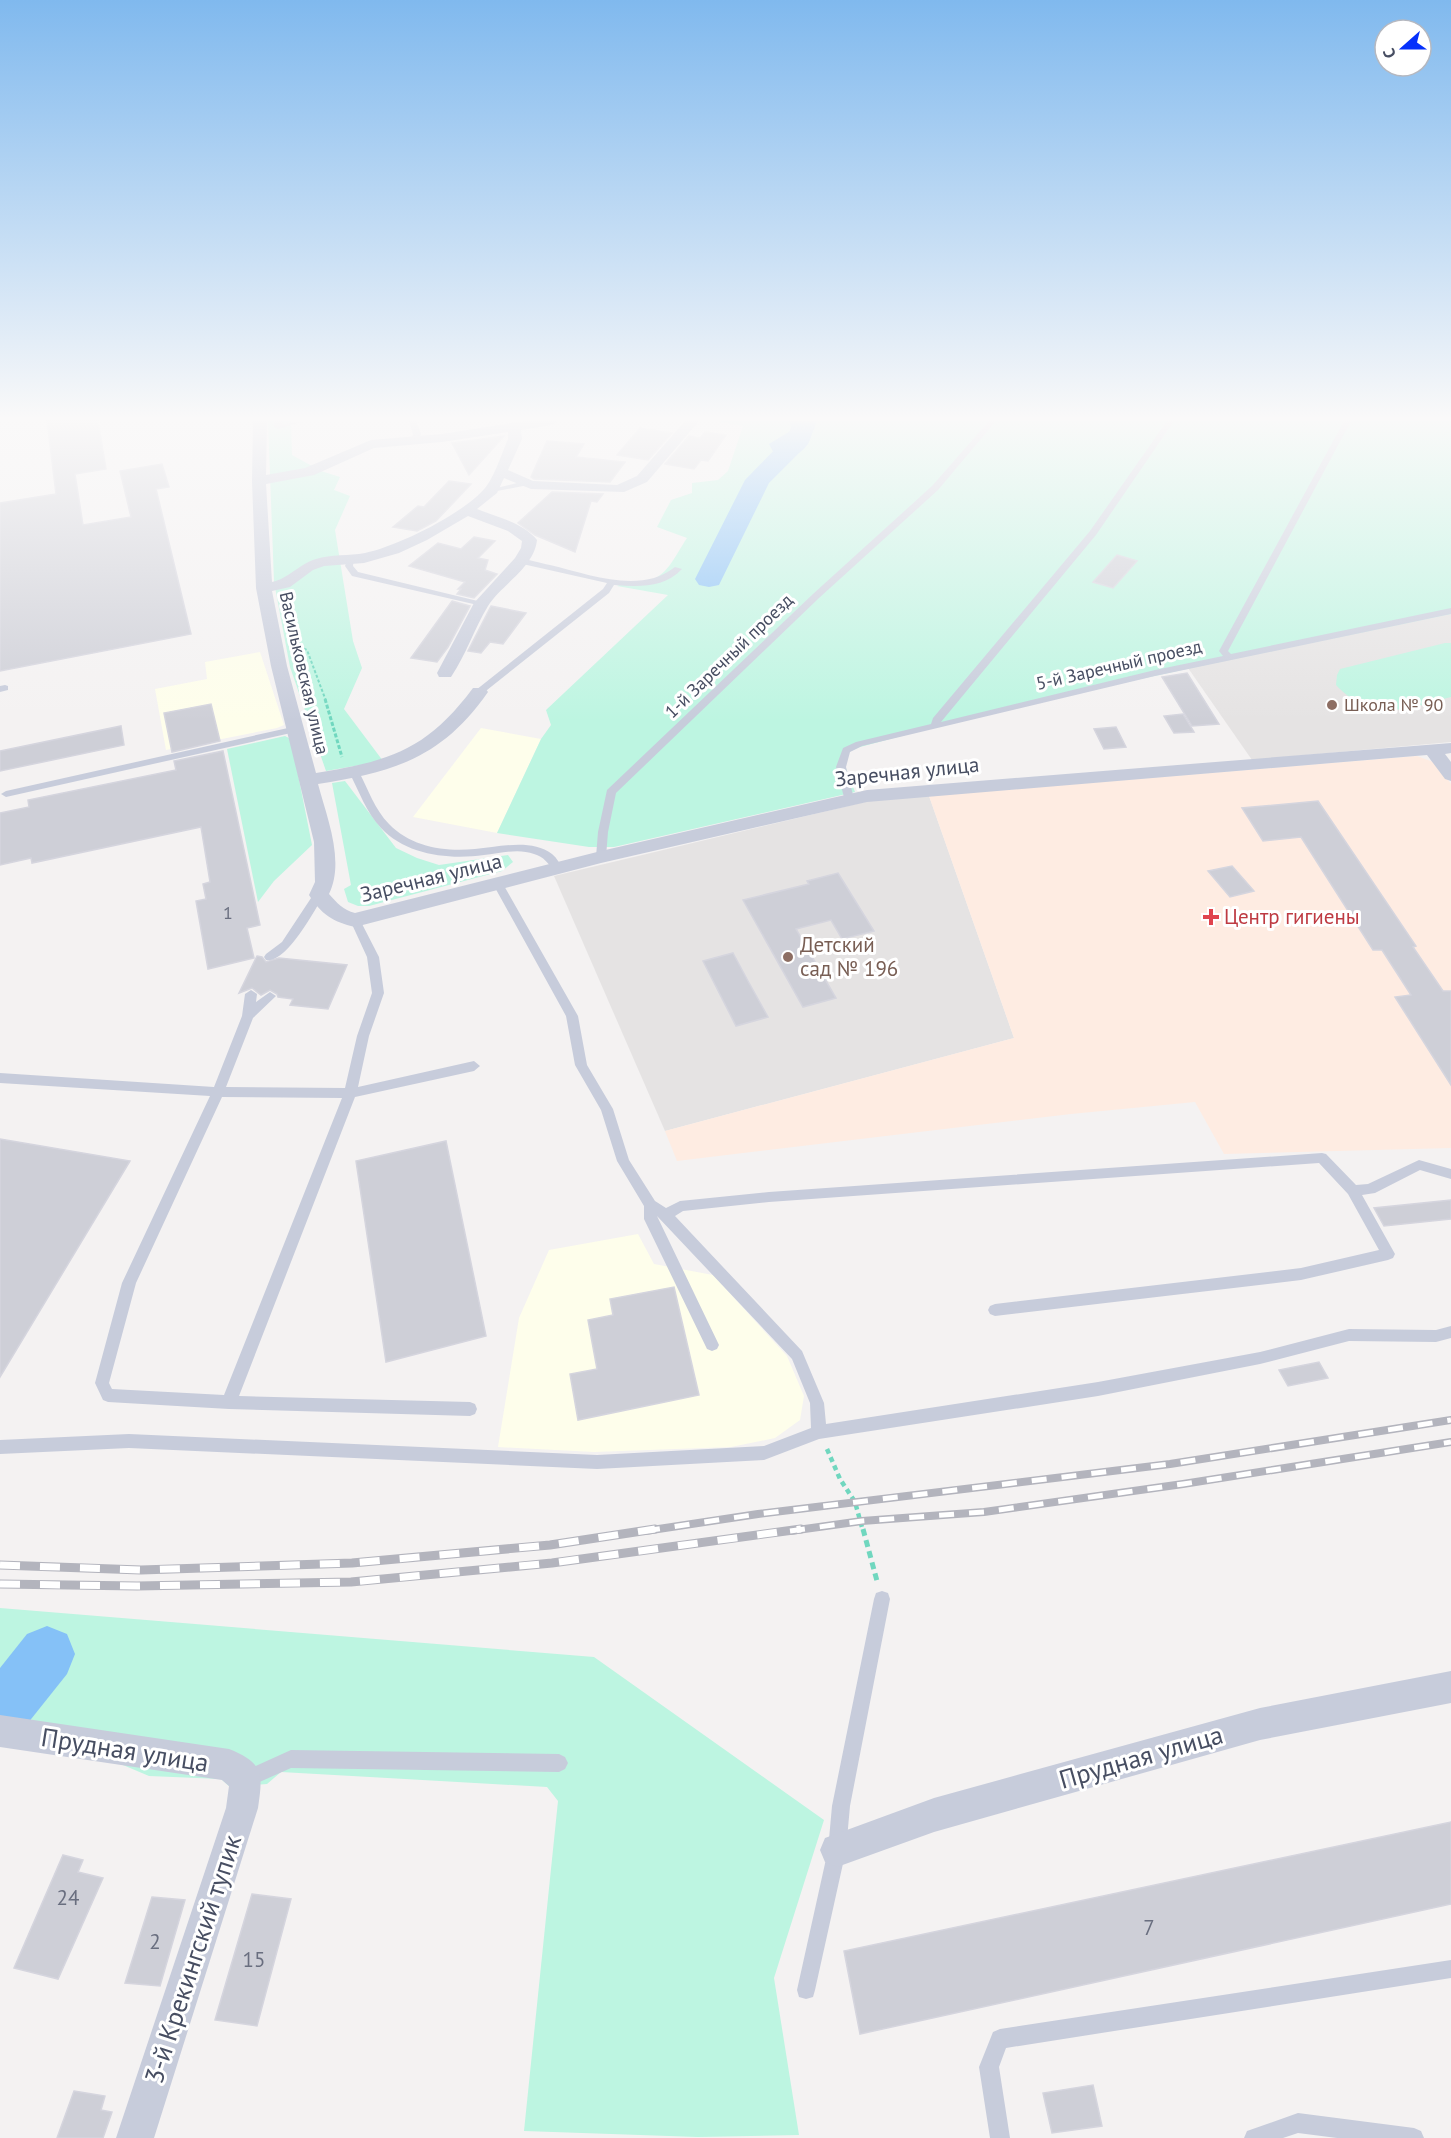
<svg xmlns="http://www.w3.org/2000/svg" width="1451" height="2138" viewBox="0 0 1451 2138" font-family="'PT Sans',sans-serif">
<rect width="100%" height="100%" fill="#f4f2f2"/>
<!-- commercial -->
<g fill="#fefeeb">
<polygon points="260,652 284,725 277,728 166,750 155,689 207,679 205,662"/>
<polygon points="481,728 541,739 497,833 413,817"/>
<polygon points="638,1234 654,1264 713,1275 787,1356 804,1396 800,1420 775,1438 731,1447 594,1452 498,1447 519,1318 549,1250"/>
</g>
<!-- education -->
<g fill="#e5e3e3">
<polygon points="1451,614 1451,742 1252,760 1188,668"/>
<polygon points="929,796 1014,1038 665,1131 554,876 869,801"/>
</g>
<!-- medical -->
<polygon fill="#feece2" points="1417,756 1436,763 1451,784 1451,1148 1224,1154 1195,1102 1071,1114 677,1161 665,1131 1014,1038 929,796"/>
<!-- green -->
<g fill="#bdf5e1">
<polygon points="268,421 291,421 292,455 321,471 340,477 334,490 350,496 335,530 353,641 362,668 344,709 383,761 326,771 290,667 274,582"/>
<path d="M716,421H1451V614C1253,655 1055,694 860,747L849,752L845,766L855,792L614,847H589L497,833L541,739L551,725L546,710L668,595L617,586C627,581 635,582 645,581C666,580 676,554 687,538L657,527L671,500L692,493V483L718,480L728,471L743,426Z"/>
<path d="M1445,643H1451V697C1406,709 1373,724 1336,685L1337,675L1340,669Z"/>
<polygon points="285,736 291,739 312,845 274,881 258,902 227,749"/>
<polygon points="345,781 396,848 417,858 439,865 508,855 513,862 502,871 369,906 358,906 348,902 344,889 351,885 332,783"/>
<polygon points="0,1608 594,1657 824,1820 774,1978 799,2135 698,2137 524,2131 558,1801 547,1787 281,1772 267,1784 230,1787 221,1779 149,1776 104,1757 0,1746"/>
</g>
<!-- water -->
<path fill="#85c1f7" d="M789,421H813C813,446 801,457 777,459L769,444L792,430Z"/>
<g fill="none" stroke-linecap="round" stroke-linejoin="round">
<!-- river -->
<g fill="#85c1f7" fill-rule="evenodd">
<polygon points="793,421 817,421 808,444 769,483 719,585 709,587 699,585 695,579 745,480 788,436"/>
<polygon points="47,1626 67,1634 75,1654 67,1674 20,1733 0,1741 0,1668 27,1634"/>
</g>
</g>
<!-- building -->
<g fill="#cecfd7" stroke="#d5d5de" stroke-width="1.5">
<polygon points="47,421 98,421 106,469 75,474 83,525 131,517 120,471 162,464 169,487 156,489 191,634 0,671 0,503 56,494"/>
<polygon points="640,428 672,433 648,460 617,455"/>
<polygon points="705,432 726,435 708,461 701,460 694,469 665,464 689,436 700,438"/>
<polygon points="504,436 469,475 452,443"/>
<polygon points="547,441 584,444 576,457 625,462 610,482 534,479 531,477"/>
<polygon points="449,481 471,484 436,521 417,531 393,527 418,506 424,507"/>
<polygon points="552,492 603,494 597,502 591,501 575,552 535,535 518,523"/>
<polygon points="474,537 495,541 478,558 488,560 485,570 497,574 474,598 457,594 461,589 458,589 465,582 409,566 438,543 461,549"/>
<polygon points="1117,555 1137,561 1113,588 1093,582"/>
<polygon points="452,601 470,606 448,647 437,662 411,658"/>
<polygon points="491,606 526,613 503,644 490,642 481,653 468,651"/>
<polygon points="1187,673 1219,724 1192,726 1162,677"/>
<polygon points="211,704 220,741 172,752 164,713"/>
<polygon points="1183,714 1194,732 1174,733 1164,716"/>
<polygon points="121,726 124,745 0,771 0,751"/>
<polygon points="1116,727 1126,747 1104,749 1094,729"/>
<polygon points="223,751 260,925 247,928 254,958 208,969 196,901 206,899 203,884 210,882 201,827 32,863 31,858 0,865 0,813 29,807 28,800 176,770 174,761"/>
<polygon points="1318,801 1416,946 1413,947 1443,991 1451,991 1451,1085 1395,997 1411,995 1382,950 1373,950 1301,837 1263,841 1242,808"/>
<polygon points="1232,866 1254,891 1230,897 1208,871"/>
<polygon points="838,873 874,931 842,939 831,920 796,929 836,998 803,1007 743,900 809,884 807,881"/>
<polygon points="733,953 748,981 768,1017 736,1026 703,961"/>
<polygon points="257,956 262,957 266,962 279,958 347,965 328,1009 290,1005 293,999 278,997 277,994 270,990 261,995 252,988 239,993"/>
<polygon points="0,1139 130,1161 0,1377"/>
<polygon points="446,1141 486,1336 386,1362 356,1161"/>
<polygon points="1451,1200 1451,1219 1384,1226 1374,1208"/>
<polygon points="674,1287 699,1395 578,1420 570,1374 597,1369 588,1320 613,1315 610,1299"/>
<polygon points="1319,1362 1328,1378 1288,1386 1279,1370"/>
<polygon points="1451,1822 1451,1904 860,2034 844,1951"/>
<polygon points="63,1855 83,1860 78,1872 103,1878 58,1979 14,1968"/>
<polygon points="252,1894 291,1899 257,2026 215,2020"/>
<polygon points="152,1897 185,1900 160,1986 125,1983"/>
<polygon points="1093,2085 1102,2126 1052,2133 1043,2093"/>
<polygon points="74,2091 105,2096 101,2110 112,2112 103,2138 57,2138"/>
</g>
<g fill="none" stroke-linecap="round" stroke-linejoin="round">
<!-- path-far3 -->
<polyline stroke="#70d7bf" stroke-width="2" stroke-dasharray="3 2" stroke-linecap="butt" points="287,598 299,646 307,650 326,701"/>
<!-- path-far2 -->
<polyline stroke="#70d7bf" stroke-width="3" stroke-dasharray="4 2" stroke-linecap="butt" points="325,699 342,757"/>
<!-- path-far1 -->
<polyline stroke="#70d7bf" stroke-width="4.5" stroke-dasharray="5 4" stroke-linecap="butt" points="827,1449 840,1479 855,1502 863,1531"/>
<!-- path -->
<polyline stroke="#70d7bf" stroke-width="5" stroke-dasharray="7 4.5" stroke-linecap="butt" points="863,1529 877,1581"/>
<!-- lane -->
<g fill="#c7ccdb" fill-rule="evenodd">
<polygon points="274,421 282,421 282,424 305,421 278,429 274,427"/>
<polygon points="409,421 416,421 421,434 418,442 411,440 413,434"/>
<polygon points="989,421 996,421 938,490 819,598 616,793 608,832 606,857 605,859 597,859 596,857 598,832 607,790 813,594 932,486"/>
<polygon points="1167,421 1174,421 1096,535 941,722 1155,670 1223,656 1219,651 1344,421 1351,421 1228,651 1231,654 1451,608 1451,614 1155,676 862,746 850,752 846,767 854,799 853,801 845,801 836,767 843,748 856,742 931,724 933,718 1090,531"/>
<polygon points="525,481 528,481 528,485 492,492 488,490"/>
<polygon points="348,558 354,558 353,566 358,572 486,603 482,606 352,576 345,566"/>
<path d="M518,559C528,559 540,563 550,565C589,574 640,595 675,567L682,569C664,588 639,587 614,585L609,593L482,694H476V690L603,589L607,583L518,563Z"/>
<polygon points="5,685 8,686 8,690 0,692 0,686"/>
<polygon points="297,726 300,727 300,731 6,797 1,794 6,791"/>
<path d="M354,769L359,772C368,789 375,810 389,824C411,847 445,852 475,849C499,847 531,838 552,854C557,858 560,864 563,869L562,871H554C548,863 544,857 534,854C519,848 500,853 484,855C449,860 406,855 381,828C366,812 359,791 349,772Z"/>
<polygon points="498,880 503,884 578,1016 587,1065 613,1109 629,1160 655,1201 666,1208 680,1201 769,1192 1322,1153 1326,1154 1356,1185 1368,1184 1419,1160 1451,1169 1451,1179 1420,1170 1375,1193 1362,1195 1395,1254 1393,1258 1388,1260 1301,1280 995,1316 990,1314 988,1310 990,1306 995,1304 1301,1268 1379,1250 1348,1194 1319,1163 769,1202 683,1211 675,1216 802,1351 824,1403 826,1424 1098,1382 1260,1352 1349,1329 1436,1330 1451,1326 1451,1338 1436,1342 1349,1341 1260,1364 1098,1396 819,1439 764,1460 597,1469 129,1448 0,1454 0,1440 129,1434 597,1455 764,1446 811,1428 810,1403 792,1359 657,1216 719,1345 717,1349 712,1351 707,1349 644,1219 644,1206 617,1161 601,1110 575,1065 566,1016 493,884"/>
<path d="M319,891L324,895C314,911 286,964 266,960L264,957L266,954L282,942L315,892Z"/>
<path d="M355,916L360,920L379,957L384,993L369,1036L358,1087L474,1061L480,1066L474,1071L355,1097L239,1396L470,1402L475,1404L477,1409L475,1414L470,1416L229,1409L108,1402L103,1400L95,1383L122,1283L210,1096L0,1083V1073L214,1087L242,1016L245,994L251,990L257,994L256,1002L270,992L276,996L253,1018L226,1087L345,1088L357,1036L372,993L367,957L350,920ZM222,1097L342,1098L224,1395L112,1389L109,1383L136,1283Z"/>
<polygon points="882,1591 888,1593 890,1599 850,1806 846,1850 815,1990 813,1997 806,1999 799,1997 797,1990 828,1850 832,1806 874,1599 876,1593"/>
<polygon points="291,1750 559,1754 565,1757 568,1763 565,1769 559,1772 291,1768 246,1788 240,1785 237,1779 240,1773"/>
<polygon points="1451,1960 1451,1978 1006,2048 999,2067 1010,2138 990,2138 979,2067 993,2032 1000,2029"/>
<polygon points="1298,2113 1414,2128 1421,2131 1424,2138 1337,2138 1298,2133 1283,2138 1244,2138 1247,2131"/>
</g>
<!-- street -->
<g fill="#c7ccdb" fill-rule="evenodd">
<path d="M253,421H267L266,475L305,468L371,440L442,434L524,421H558L551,425L521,430L522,439L508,470L533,481L617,485L637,476L685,421H699L647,482L624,492L531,489L504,478L497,493L477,509C497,517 524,523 537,540C534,568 502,584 488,606C474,629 466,655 451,677H439L437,673L474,603L515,558L521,548L522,541L508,531L468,516L427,540L399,553L364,563L324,566L313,570L290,587L272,591L287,666L316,773C389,761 426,751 473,688H485L488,692C442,758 394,772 318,784C327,818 345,861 329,894C337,903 343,910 355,913L601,851L867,790L1451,743V753L1445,754L1451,762V781L1445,779L1427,755L867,802L601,863L355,927C333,922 321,914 309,895L315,882L314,842L271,666L256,588L252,481ZM508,432V439C502,453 494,478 485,488C463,514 398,546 365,553C349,556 331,554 316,559C299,564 288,579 272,582L266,484L314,475L374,448L442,442Z"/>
<polygon points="1451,1671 1451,1703 1260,1740 934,1832 837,1867 825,1862 820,1850 825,1838 934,1798 1260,1708"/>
<path d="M0,1715L229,1749C264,1763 263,1774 258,1808L154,2138H116L226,1808L229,1786L222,1780L0,1747Z"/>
</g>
<!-- rail-far1 casing -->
<g stroke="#b3b4bd" stroke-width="8">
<g id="rail-far1">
<polyline points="645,1531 758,1514 1170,1464 1451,1420"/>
<polyline points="790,1531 862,1521 984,1512 1183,1484 1451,1442"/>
</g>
</g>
<!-- rail casing -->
<g stroke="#b3b4bd" stroke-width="9">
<g id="rail">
<polyline points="0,1565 141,1570 352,1563 550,1545 655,1529"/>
<polyline points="0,1584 137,1586 351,1582 552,1563 801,1529"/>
</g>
</g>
<!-- rail-far1 -->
<use href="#rail-far1" stroke="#fff" stroke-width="5" stroke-dasharray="15" stroke-linecap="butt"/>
<!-- rail -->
<use href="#rail" stroke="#fff" stroke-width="7" stroke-dasharray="20" stroke-linecap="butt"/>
</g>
<!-- sky -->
<linearGradient id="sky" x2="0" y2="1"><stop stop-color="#80b9ee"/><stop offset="0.58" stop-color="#faf9f9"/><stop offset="1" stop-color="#faf9f9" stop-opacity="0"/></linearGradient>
<rect width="1451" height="721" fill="url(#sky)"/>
<!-- markers -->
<g fill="#8d6e63" stroke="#fff" stroke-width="2">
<circle cx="1332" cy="705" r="6"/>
<circle cx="788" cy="957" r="6"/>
</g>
<path fill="#e0444e" stroke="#fff" stroke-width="2" d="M1208 908h6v6h6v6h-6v6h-6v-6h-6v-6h6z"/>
<g text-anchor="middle" stroke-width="6" stroke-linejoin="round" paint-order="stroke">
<!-- far-street labels -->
<g font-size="18" fill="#474e62" stroke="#fff">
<text transform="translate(729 656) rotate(-44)" y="6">1-й Заречный проезд</text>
<text transform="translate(1119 665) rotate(-13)" y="6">5-й Заречный проезд</text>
<text transform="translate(304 673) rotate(77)" y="6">Васильковская улица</text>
</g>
<!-- far-education labels -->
<g font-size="18" fill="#785e54" stroke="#fff" text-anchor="start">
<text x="1344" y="711">Школа № 90</text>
</g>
<!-- number labels -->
<g font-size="18" fill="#696e7f">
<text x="228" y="919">1</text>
</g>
<!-- street labels -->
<g font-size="21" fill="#474e62" stroke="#fff">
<text transform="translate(907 772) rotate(-6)" y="7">Заречная улица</text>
<text transform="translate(431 878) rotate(-14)" y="7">Заречная улица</text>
</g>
<!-- health labels -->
<g font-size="21" fill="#be3a42" stroke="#fff" text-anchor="start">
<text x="1224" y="924">Центр гигиены</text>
</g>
<!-- education labels -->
<g font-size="21" fill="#785e54" stroke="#fff" text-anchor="start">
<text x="800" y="952">Детский<tspan x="800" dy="24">сад № 196</tspan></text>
</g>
<!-- near-number labels -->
<g font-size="21" fill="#696e7f">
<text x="68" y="1905">24</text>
<text x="1149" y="1935">7</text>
<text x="155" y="1949">2</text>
<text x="254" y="1967">15</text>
</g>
<!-- near-street labels -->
<g font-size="26" fill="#474e62" stroke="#fff">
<text transform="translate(125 1750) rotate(9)" y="9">Прудная улица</text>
<text transform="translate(1141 1757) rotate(-16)" y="9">Прудная улица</text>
<text transform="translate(193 1959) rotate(-72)" y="9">3-й Крекингский тупик</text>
</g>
</g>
<!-- north arrow -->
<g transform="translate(1403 48) rotate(249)"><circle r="28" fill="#ffffff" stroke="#b5b8c0" stroke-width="1.5"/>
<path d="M0-4.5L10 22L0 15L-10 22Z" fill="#0530fb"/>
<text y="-9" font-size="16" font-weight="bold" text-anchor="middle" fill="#474e62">С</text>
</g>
</svg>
